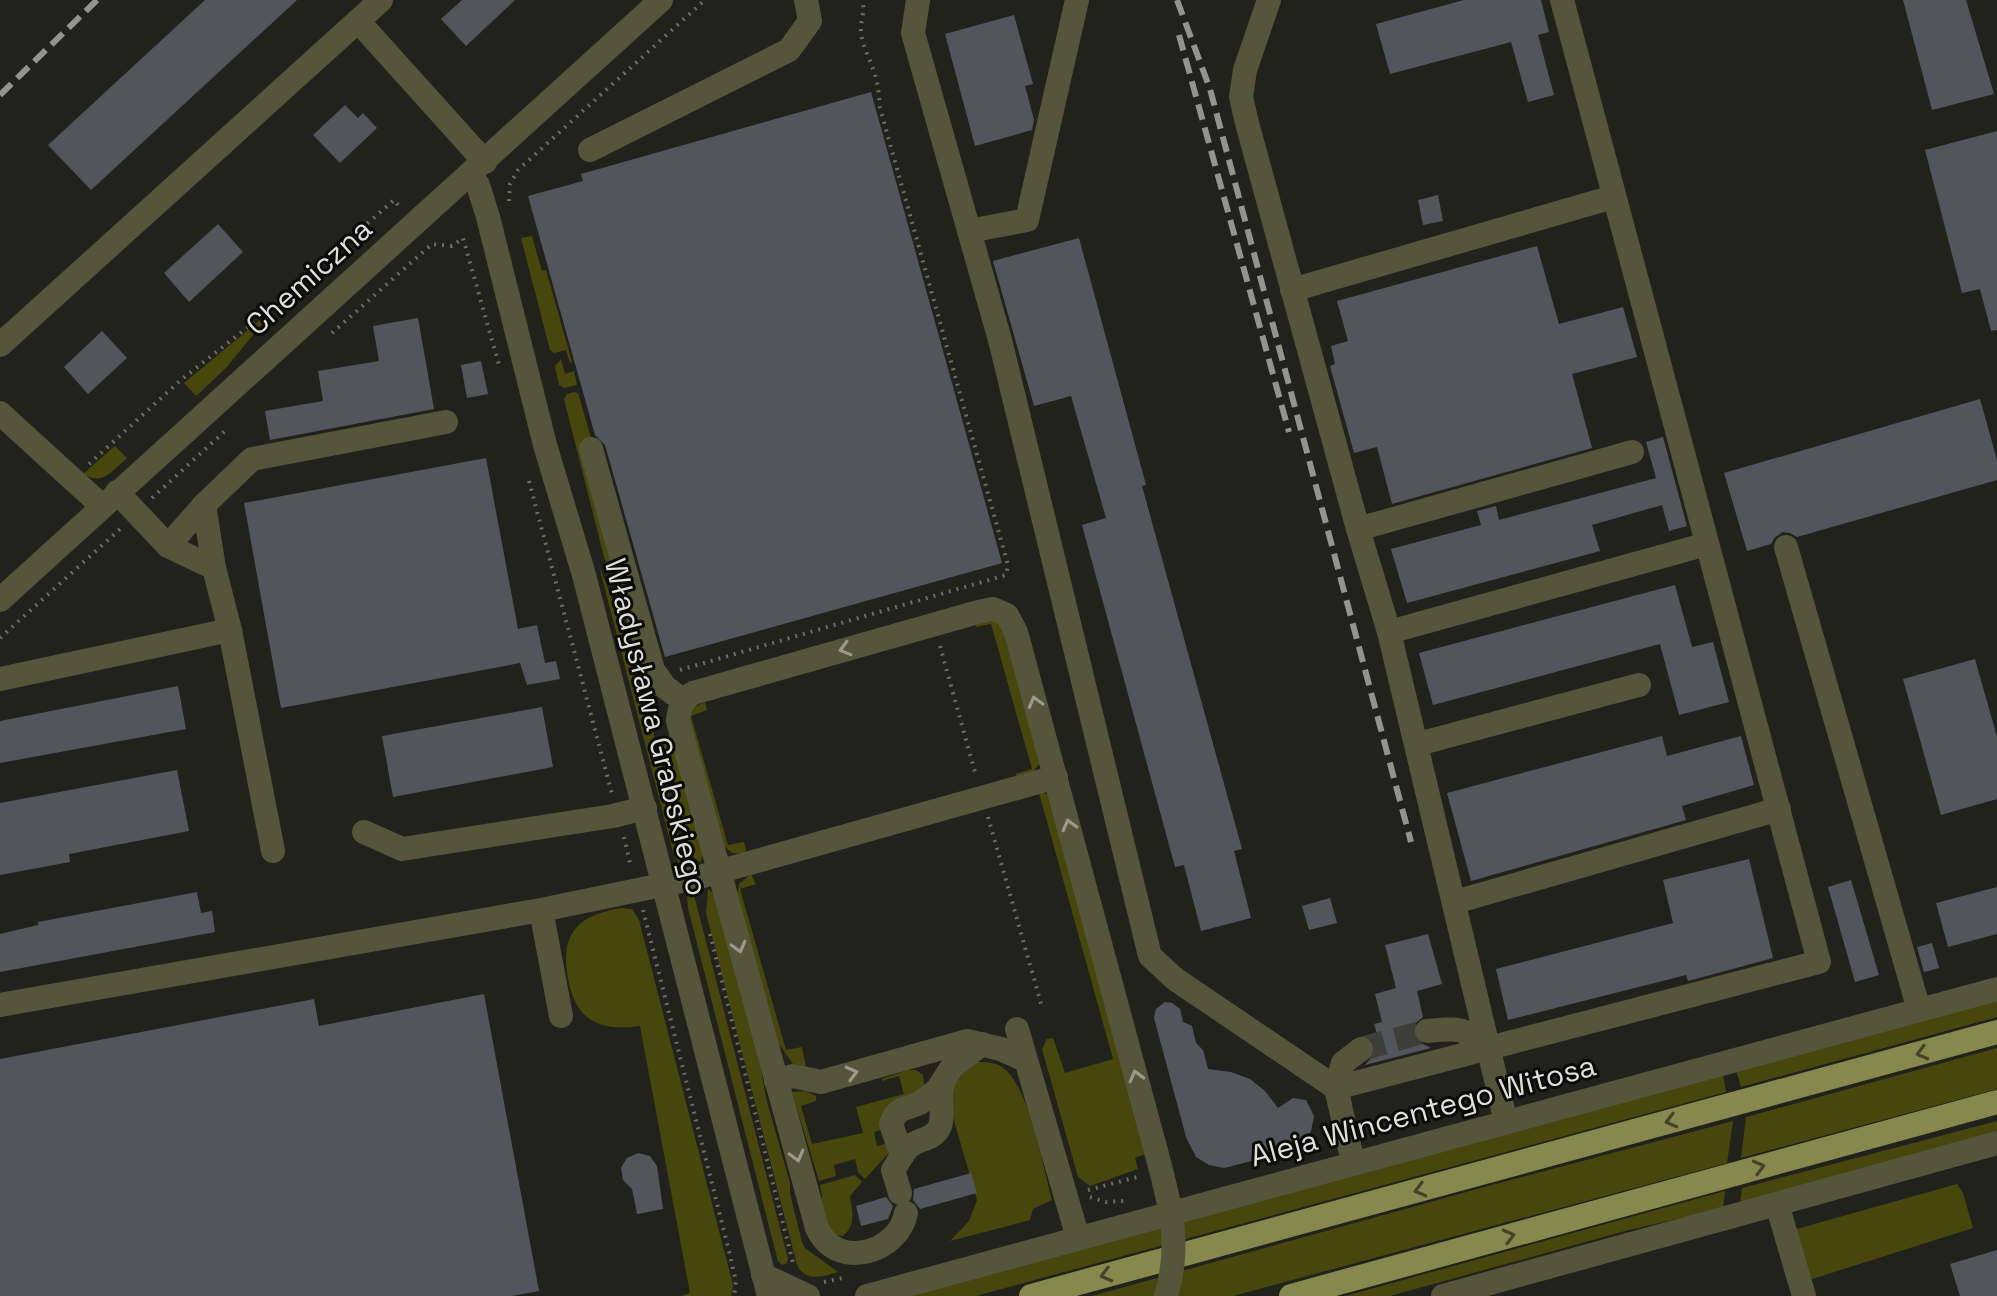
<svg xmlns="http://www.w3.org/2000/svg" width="1997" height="1296" viewBox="0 0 1997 1296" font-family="'Space Grotesk',sans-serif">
<rect width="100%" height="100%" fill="#22221c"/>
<!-- green -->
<g fill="#47460d">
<polygon points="532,236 542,271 546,270 572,362 570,363 566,350 554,353 550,350 521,238"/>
<polygon points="265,316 267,318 225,369 196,396 184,383"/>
<polygon points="561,359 565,374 574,371 577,385 564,388 559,385 555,366"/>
<polygon points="574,392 578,393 592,441 632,632 604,557 564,399 567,394"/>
<path d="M115,446L127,458C112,471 103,486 83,474Z"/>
<path d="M599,566C639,662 662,766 687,868L679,864L674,856Z"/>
<polygon points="995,621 1004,629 1040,763 1033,772 1017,776 1015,774 1032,769 991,624 975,627 978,623"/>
<polygon points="705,702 707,710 691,716 728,845 744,842 746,850 744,854 732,853 724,846 689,724 692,708"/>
<polygon points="670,735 704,853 700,862 694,858 688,844 660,737"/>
<polygon points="1043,792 1051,797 1145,1154 1135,1158 1138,1169 1090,1186 1078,1177 1042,1049 1047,1039 1053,1038 1065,1073 1113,1059 1039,793"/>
<polygon points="751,874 756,884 740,889 786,1050 802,1047 806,1067 793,1064 779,1044 737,895 739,884"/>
<path d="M708,889L714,894L757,1045L766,1098L790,1183V1194L802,1242L805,1248L838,1272C823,1277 805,1282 797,1265L706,913Z"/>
<polygon points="693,891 788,1259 787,1263 782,1265 778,1261 773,1242 688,908 687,897"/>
<path d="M622,908L632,909L639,920L733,1285L731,1296H681L690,1293L640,1026C596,1032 574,1019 567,973C561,930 582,914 622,908Z"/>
<polygon points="1997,1000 1997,1017 1741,1087 1736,1070"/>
<polygon points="1997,1048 1997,1089 1741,1158 1746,1117"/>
<path d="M977,1062C986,1062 994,1062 1002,1067C1029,1084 1043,1168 1052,1200L1033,1209L1030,1220L950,1241L969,1221L977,1200L950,1107L955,1080Z"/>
<polygon points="907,1070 916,1070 923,1075 925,1090 885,1129 874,1132 877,1146 889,1143 888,1154 865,1179 858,1172 855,1159 834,1165 836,1176 819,1181 792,1092 806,1091 816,1096 816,1101 801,1106 812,1144 863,1133 856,1107 904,1094 899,1076 882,1081 882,1079"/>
<polygon points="1723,1075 1726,1092 976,1296 908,1296"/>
<polygon points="1733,1121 1727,1163 1233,1296 1092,1296 1488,1186"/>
<polygon points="1997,1121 1997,1133 1740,1203 1742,1188"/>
<path d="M855,1175L862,1182L850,1196C852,1212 857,1224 843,1236L835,1235L819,1215L822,1196L820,1185Z"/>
<polygon points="1957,1184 1963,1193 1973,1228 1806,1281 1793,1230"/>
<polygon points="1725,1191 1723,1208 1625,1231 1390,1296 1345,1296"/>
</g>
<!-- building -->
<g fill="#52555c">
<polygon points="205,0 297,0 91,190 48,145"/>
<polygon points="462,0 515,0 466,46 441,19"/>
<polygon points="1464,0 1541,0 1549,32 1538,35 1554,95 1528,102 1511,42 1390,74 1376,24"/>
<polygon points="1903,0 1966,0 1994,94 1932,110"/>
<polygon points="1014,15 1033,84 1025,86 1034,120 1032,130 975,146 945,34"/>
<polygon points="871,92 1002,563 665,657 605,445 595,435 528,196 583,181 581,174"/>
<polygon points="345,105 358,118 363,113 377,128 340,163 313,135"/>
<polygon points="1997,131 1997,330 1991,331 1980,289 1962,293 1925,150"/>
<polygon points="1438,195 1443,221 1423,225 1418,200"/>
<polygon points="218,224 243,252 189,302 164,273"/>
<polygon points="1079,238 1146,485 1142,486 1242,849 1234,851 1251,918 1201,931 1184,865 1175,867 1082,525 1106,518 1071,396 1034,406 993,261"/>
<polygon points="1537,246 1559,324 1623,307 1637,357 1572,374 1592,448 1392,504 1377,447 1354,453 1330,366 1335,364 1331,346 1348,341 1337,301"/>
<polygon points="418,318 434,409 270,440 265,411 323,401 318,371 379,361 373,326"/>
<polygon points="102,331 127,358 88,394 64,367"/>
<polygon points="481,361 488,394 467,398 461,365"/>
<polygon points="1980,399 1997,460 1997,480 1797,537 1790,533 1783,532 1775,537 1771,544 1747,551 1724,473"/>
<polygon points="1663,437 1687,526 1669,531 1662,505 1592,525 1600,551 1407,603 1391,549 1481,525 1477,511 1496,506 1499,520 1656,478 1646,442"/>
<polygon points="486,458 518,629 537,625 545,663 556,661 560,679 527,685 520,663 281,708 244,503"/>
<polygon points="1675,585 1692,647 1713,642 1729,702 1679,715 1660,644 1433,705 1419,653"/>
<polygon points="1975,659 1997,737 1997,799 1941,815 1903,679"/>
<polygon points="178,686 186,729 0,763 0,721"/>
<polygon points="542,707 553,767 393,797 382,736"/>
<polygon points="1662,736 1667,756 1741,736 1754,785 1682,806 1686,820 1471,881 1447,793"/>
<polygon points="177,770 189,831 69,854 70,862 0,875 0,803"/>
<polygon points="1749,859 1773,958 1688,981 1686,975 1508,1020 1496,969 1673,923 1663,880"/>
<polygon points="1851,880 1879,975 1855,982 1828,887"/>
<polygon points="1997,887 1997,934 1948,947 1936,903"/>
<polygon points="197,892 201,913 212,911 215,932 0,972 0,934 38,925 38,922"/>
<polygon points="1330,898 1337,923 1309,930 1302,906"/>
<polygon points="1428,934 1442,984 1417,991 1423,1017 1414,1024 1412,1032 1415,1040 1431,1048 1365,1065 1374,1055 1376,1048 1368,1036 1377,1034 1374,1024 1382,1022 1375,994 1396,988 1385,945"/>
<polygon points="1932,943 1939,968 1924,972 1917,947"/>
<polygon points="484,994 539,1291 512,1296 0,1296 0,1059 314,999 319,1026"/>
<polygon points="1165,1002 1172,1003 1180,1009 1183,1022 1192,1026 1196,1043 1203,1050 1208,1069 1231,1072 1250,1079 1265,1091 1278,1108 1293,1098 1306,1100 1314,1116 1311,1131 1301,1146 1295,1150 1224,1168 1209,1165 1196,1157 1186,1137 1154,1018 1156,1009"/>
<polygon points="638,1153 650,1156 657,1166 663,1209 637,1214 632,1189 623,1180 621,1168 627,1158"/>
<polygon points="971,1173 977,1193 920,1209 913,1200 914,1189"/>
<polygon points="886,1197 893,1206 888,1219 861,1226 856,1206"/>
<polygon points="1997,1250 1997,1296 1960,1296 1950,1264"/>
</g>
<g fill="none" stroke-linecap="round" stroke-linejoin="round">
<!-- minor-tunnel -->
<polyline stroke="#3e3e39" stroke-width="24" stroke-dasharray="24 12" stroke-linecap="butt" points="1361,1049 1427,1031"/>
<!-- path -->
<g stroke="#6d6d68" stroke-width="4" stroke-dasharray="2 6" stroke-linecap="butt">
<polyline points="509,201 510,184 518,170 705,0"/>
<polyline points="332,333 432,244 452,246 463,238 499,365"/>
<polyline points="89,464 182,379 267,312 394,200 399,206"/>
<polyline points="529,481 612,794"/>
<polyline points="152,498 225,431"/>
<polyline points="0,638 120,529"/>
<polyline points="940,646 976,776"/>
<path d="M680,670L1006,575L1008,565L880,108C879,94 878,82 873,69C869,57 862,45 861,32C860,20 866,11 862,0"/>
<polyline points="647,703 654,729"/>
<polyline points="988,817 1042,1007"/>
<polyline points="624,837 631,867"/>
<polyline points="643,910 729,1251 736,1282 734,1296"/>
<polyline points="710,934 793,1263"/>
<polyline points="1088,1190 1141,1176"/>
<polyline points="1090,1197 1106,1202 1125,1201"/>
<polyline points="824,1282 847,1277"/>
</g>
<!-- minor -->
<g stroke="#54553a" stroke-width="24">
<polyline points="918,0 913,33 1000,340 1150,956 1175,979 1336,1088 1353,1162"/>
<polyline points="1269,0 1245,70 1241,97 1247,123 1358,529 1389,632 1506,1122"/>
<polyline points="358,21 485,162"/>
<polyline points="590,150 789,50 810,21 806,0"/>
<polyline points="471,175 478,185 488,217 545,445 584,575 769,1296"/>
<polyline points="969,231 1027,220 1077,0"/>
<polyline points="1292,290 1613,197"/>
<polyline points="0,345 381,0"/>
<polyline points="0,413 102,506"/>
<polyline points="591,449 653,670 665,687 684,701"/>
<polyline points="117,492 168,546 214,568 230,630 273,851"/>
<polyline points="204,505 214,568"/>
<polyline points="1358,529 1632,452"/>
<polyline points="168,546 204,505 252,459 446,422"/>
<polyline points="1786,547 1919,1010"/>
<polyline points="0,600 661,0"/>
<polyline points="1389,632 1707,544"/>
<polyline points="0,679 230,630"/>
<polyline points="1418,744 1639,685"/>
<polyline points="364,832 402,849 613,816 645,808"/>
<polyline points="1455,902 1779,809"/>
<polyline points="541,910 561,1016"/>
<polyline points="0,1005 541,910 696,878 1056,777"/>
<polyline points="1017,1029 1078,1238"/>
<path d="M1427,1031C1457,1028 1465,1027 1489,1048"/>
<polyline points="776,1081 793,1076 821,1082 967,1041 1001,1049 1025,1060"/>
<polyline points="1336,1088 1819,962 1562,0"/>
<polyline points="1336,1088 1343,1063 1361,1049"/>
<polyline points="902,1156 891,1124 895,1115 901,1110 920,1103 937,1090 952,1067 982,1044"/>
<path d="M900,1193L893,1170C898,1163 902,1154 908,1148C917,1138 934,1141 940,1126C945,1113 937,1099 944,1080"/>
<polyline points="1777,1204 1804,1296"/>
<path d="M906,1213C899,1252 837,1272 817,1228L678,721C679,708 682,700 693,693L978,612L993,609L1007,615L1016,632L1156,1151"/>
<polyline points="763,1275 808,1296"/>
<polyline points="867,1296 1997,989"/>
<polyline points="1443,1296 1997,1143"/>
</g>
<!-- major -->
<g stroke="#87884e" stroke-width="24">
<polyline points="1031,1296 1997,1032"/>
<polyline points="1291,1296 1997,1102"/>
</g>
<!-- rail -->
<g stroke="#94948f" stroke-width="6" stroke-dasharray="16 8" stroke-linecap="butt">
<polyline points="1177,0 1210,89 1411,842"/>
<polyline points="1179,35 1289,432"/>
<polyline points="0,95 97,0"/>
</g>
<!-- minor-bridge -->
<path stroke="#54553a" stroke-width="24" d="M1156,1151C1170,1204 1182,1243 1166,1296"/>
</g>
<!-- one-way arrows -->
<defs><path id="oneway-chevron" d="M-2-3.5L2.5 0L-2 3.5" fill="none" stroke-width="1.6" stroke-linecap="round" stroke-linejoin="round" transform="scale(2)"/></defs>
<g stroke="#9a9a8a">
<use href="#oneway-chevron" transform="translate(845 649) rotate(164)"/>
<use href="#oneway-chevron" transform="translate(1035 702) rotate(-105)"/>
<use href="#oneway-chevron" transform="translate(1069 825) rotate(-105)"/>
<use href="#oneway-chevron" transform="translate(739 947) rotate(75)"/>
<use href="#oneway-chevron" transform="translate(852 1073) rotate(-15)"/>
<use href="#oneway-chevron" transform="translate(1136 1076) rotate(-105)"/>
<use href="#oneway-chevron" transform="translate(797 1156) rotate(75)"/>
</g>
<g stroke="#434328">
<use href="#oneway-chevron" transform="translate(1922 1053) rotate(165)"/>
<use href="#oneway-chevron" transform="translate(1671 1121) rotate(165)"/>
<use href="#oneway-chevron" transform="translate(1759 1167) rotate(-15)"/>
<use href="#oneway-chevron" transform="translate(1420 1190) rotate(165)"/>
<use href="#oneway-chevron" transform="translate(1509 1236) rotate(-15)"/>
<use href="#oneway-chevron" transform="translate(1106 1275) rotate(165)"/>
</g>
<g text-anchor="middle" stroke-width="6" stroke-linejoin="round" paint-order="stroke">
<!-- street labels -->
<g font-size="30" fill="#dfdfdb" stroke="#0b0b08">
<text transform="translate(309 277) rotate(-42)" y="10">Chemiczna</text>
<text transform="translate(656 727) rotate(76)" y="10">Władysława Grabskiego</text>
<text transform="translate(1423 1111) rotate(-15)" y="10">Aleja Wincentego Witosa</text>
</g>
</g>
</svg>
